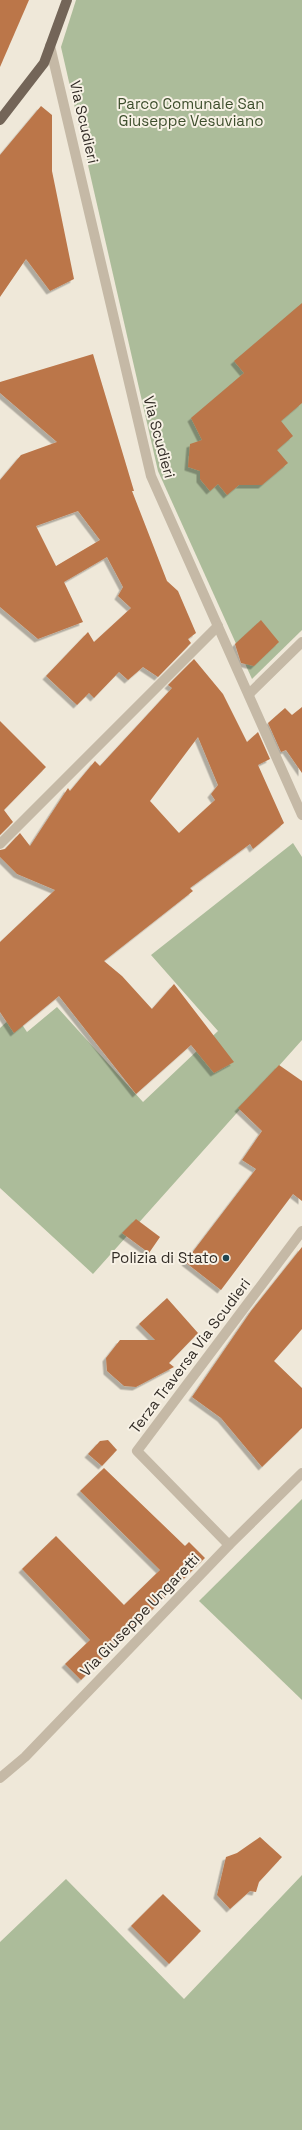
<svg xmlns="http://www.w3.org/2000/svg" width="302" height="2130" viewBox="0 0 302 2130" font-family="'Space Grotesk',sans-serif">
<defs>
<filter id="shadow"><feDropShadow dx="-3.5" dy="3.5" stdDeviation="0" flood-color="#0004"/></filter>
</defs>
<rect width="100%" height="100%" fill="#efe8d9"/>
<!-- green -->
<g fill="#acbc9a">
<polygon points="76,0 302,0 302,630 252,679 158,471 61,47"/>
<polygon points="293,843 302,857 302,1040 93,1274 0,1188 0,1028 15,1014 27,1032 57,1007 143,1102 218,1031 151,955"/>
<polygon points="302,1499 302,1700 199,1601"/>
<polygon points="302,1875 302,2130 0,2130 0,1942 66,1879 184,1999"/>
</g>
<!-- building -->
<g fill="#bb764a" fill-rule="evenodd" filter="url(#shadow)">
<polygon points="0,0 29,0 0,67"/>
<polygon points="41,106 52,115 52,171 74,279 50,291 26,259 0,297 0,155"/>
<polygon points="302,303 302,403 281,421 293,436 277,450 288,463 262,485 239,485 227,495 218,484 210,491 200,479 200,471 188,467 190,444 202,440 191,418 244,373 234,361"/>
<path d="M93,354L134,491H132L167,581L178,591L196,633L188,639L191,643L158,677L143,667L128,680L119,672L94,698L89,693L77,705L46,676L88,632L94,642L131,608L118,596L123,587L107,557L64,582L83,622L38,639L0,607V480L21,455L57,442L0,393V382ZM78,511L100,540L56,566L36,526Z"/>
<polygon points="261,620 279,642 254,666 241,663 235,644"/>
<path d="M194,659L223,694L247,742L258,732L270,759L258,765L284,823L253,849L250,844L190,888L193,891L104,961L122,976L152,1009L174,984L234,1062L214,1073L191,1045L136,1094L59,996L14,1033L0,1012V942L55,890L17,874L0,857V850L5,849L20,833L30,846L68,788L70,791L95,761L100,766L172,688L168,685ZM198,737L218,785L211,794L215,800L179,833L150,801Z"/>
<polygon points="302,707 302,773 286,750 281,752 268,723 285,708 292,715"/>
<polygon points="0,721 46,767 4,810 13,822 0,835"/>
<polygon points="279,1065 302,1081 302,1201 293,1194 221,1290 185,1262 256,1169 242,1160 262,1131 238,1108"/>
<polygon points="136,1219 160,1237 149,1253 122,1233"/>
<polygon points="302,1247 302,1329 274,1361 302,1388 302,1428 262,1467 221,1418 192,1397 251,1311"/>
<polygon points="167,1298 198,1333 169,1363 174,1367 136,1387 124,1386 107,1371 106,1358 120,1340 155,1340 139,1324"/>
<polygon points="108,1440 117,1450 102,1466 88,1454 100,1441"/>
<polygon points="104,1468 185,1546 189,1542 205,1558 81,1680 65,1664 90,1640 22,1569 56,1536 124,1605 160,1570 80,1491"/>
<polygon points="260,1837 282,1857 259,1882 256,1892 250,1891 230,1909 217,1895 226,1857 237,1853"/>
<polygon points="163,1894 201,1931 169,1964 131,1926"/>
</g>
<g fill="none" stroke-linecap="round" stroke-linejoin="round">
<!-- minor -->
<g stroke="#c5b9a6" stroke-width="10">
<polyline points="50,46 151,476 302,815"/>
<polyline points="249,694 302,642"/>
<polyline points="0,844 218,626"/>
<polyline points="229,1545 137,1451 302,1231"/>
<polyline points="0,1778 25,1757 229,1545 302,1473"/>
</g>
<!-- major -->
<polyline stroke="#736558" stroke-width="10" points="0,120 44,63 67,0"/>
</g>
<!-- markers -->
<circle fill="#204550" stroke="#f7f1e5" stroke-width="1.5" cx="226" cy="1258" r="4"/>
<g text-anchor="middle" stroke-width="4" stroke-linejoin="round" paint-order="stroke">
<!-- park labels -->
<g font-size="15" fill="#3d4e2c" stroke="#f7f1e5">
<text x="191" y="109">Parco Comunale San<tspan x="191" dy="17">Giuseppe Vesuviano</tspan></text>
</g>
<!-- street labels -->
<g font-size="15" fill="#322c26" stroke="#f7f1e5">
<text transform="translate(84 122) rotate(77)" y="5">Via Scudieri</text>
<text transform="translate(159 437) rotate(75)" y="5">Via Scudieri</text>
<text transform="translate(190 1356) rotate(-53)" y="5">Terza Traversa Via Scudieri</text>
<text transform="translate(140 1615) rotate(-46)" y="5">Via Giuseppe Ungaretti</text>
</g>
<!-- poi labels -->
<g font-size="15" fill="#322c26" stroke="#f7f1e5" text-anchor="end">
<text x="218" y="1263">Polizia di Stato</text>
</g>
</g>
</svg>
